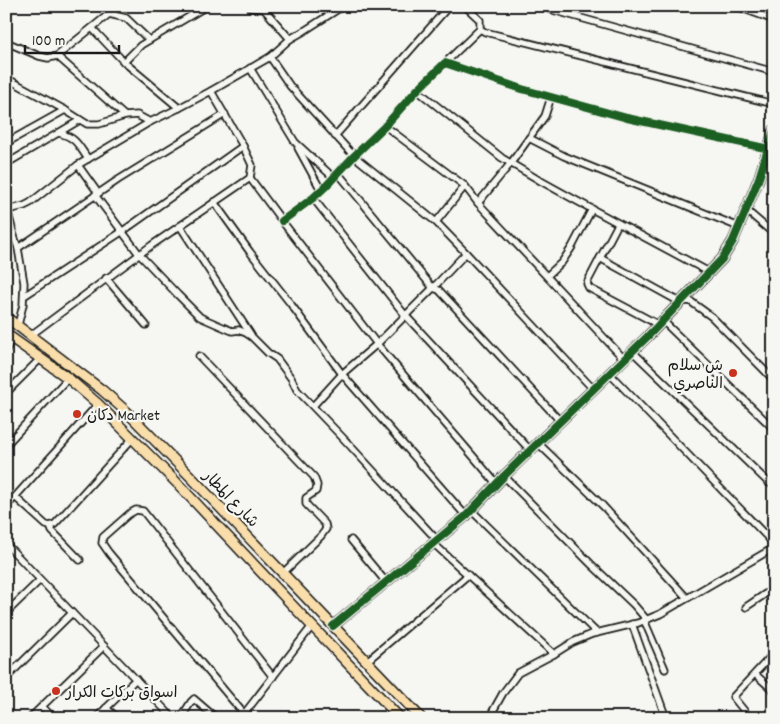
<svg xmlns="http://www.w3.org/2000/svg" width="780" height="724" viewBox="0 0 780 724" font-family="Dekko,'Playpen Sans Arabic',sans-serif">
<rect width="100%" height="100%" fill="#f6f6f2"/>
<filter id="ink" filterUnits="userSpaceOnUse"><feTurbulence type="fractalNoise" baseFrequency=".02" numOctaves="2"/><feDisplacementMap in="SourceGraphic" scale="10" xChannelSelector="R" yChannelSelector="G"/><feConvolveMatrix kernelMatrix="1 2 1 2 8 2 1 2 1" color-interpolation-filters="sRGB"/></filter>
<g filter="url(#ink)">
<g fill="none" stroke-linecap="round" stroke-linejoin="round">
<!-- street casing -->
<g stroke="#1c1c1c" stroke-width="9">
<g id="street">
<polyline points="249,6 251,8 264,9 290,39"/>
<polyline points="323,6 330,14"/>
<polyline points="465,6 480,20 480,29"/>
<polyline points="538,6 774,72"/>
<polyline points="736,6 774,20"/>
<polyline points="109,14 126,18 149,40"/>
<polyline points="92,28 124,62 179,108 211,91 270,57 290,39 304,31 343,6"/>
<polyline points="6,42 39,56 48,58 57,56 109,14 121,6"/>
<polyline points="57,56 125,116"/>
<polyline points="270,57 290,86 354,156 436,222 466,253 594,390"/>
<polyline points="124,62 141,45 207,6"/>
<polyline points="445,63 480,29 485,32 774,104"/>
<polyline points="250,68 295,142 334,178"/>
<polyline points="6,78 65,110 87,124 99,124 125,116 137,115 150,122"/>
<polyline points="417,90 502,158 539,180 577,201 709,272"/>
<polyline points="385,126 465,186 478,203 625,360"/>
<path d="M59,133C77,138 78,145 88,159"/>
<polyline points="335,136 449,6"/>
<polyline points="529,138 564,156 739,227"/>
<polyline points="6,143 65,110"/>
<polyline points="298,148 321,190"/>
<polyline points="6,164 80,120"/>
<polyline points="78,165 98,193"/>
<polyline points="338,173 433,288 439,290 561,422"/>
<polyline points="250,178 282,221 377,344 496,483"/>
<polyline points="95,195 139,254 178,295 200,317 232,331 239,330 246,333 252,337 268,353 277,359 291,378 297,390 343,438 437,540"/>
<polyline points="313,198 405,315 531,451"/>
<polyline points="214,202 250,252 290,303 342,374 466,516"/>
<polyline points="478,203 511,163 545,116 551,97"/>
<polyline points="6,205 14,236 18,248 24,283 23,305 18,325"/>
<polyline points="8,210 24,206 30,203 78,165 150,122 179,108"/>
<polyline points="746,210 774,234"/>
<polyline points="282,221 313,198 326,186 354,156 385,126 417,90 445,63 522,89 627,118 774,150"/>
<polyline points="436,222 465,186"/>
<polyline points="618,224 588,281 587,284 589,288 659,325"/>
<polyline points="180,226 251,335"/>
<polyline points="18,248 118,180 225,114"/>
<polyline points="600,258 680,302 690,301 712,317 774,380"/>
<polyline points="547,276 562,262 572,247 592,209"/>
<polyline points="106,278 146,325"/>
<polyline points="24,296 123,231 243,146"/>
<polyline points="663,321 774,429"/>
<polyline points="31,335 152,245 250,178 252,165 243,146 211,91"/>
<polyline points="6,350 12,338"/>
<polyline points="633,352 769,483 774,484"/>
<polyline points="199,356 314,477 317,485 316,491 306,498 306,504 325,524 326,529 321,536 283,573"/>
<polyline points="610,374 774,544"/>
<polyline points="6,393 41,358"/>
<polyline points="313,406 342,374 377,344 433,288 466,253"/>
<polyline points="539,444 603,506 687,598"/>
<polyline points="6,445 68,378"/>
<polyline points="504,476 591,564 634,605 646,619"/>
<polyline points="15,497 46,525 50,526 55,524 133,438"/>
<polyline points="6,507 98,404"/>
<polyline points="471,510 597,633"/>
<polyline points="50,526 52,531 80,560"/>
<polyline points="351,540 386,582"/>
<polyline points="433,543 554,654"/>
<polyline points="6,544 173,718"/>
<polyline points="746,607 774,588"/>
<polyline points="6,613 40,580"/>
<polyline points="644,620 665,669"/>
<polyline points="632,624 666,718"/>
<polyline points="774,636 771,639 774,642"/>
<polyline points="367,661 468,575"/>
<polyline points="755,674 774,691"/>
<polyline points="6,678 72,613"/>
<polyline points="42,707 54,718"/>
<polyline points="106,708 118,718"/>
<polyline points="244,714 109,553 102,543 103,537 129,514 136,510 143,511 273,677"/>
<polyline points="30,718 104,646"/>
<polyline points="96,718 136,679"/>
<polyline points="181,718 191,702 194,699 216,718"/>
<polyline points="241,718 312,626"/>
<polyline points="489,718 503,693 518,673 554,654 573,642 592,634 638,623 660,614 770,550 774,546"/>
<polyline points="750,718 733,697 774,653"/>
</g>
</g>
<!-- secondary casing -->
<g stroke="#1c1c1c" stroke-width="12">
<polyline id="secondary" points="333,626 466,516 504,476 647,337 722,259 733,241 746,210 759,178 774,130"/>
</g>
<!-- primary casing -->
<g stroke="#1c1c1c" stroke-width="12">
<g id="primary">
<polyline points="6,317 102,390 127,412 190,476 421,718"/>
<polyline points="6,334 68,378 98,404 177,483 312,626 400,718"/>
</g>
</g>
<!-- street -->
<use href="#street" stroke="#f6f6f2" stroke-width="5.5"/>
<!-- secondary -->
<use href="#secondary" stroke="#f6f6f2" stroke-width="9"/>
<!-- primary -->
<use href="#primary" stroke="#f9deab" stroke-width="9"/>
<!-- cycleway casing -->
<g stroke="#f6f6f2" stroke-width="11">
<g id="cycleway">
<polyline points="282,221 313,198 326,186 354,156 385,126 417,90 445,63 522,89 627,118 774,150"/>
<polyline points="333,626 466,516 504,476 647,337 722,259 733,241 746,210 759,178 774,130"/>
</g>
</g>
<!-- cycleway -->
<use href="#cycleway" stroke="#1b5e20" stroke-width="8"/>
</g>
</g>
<!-- markers -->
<g fill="#c8321e" stroke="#f6f6f2" stroke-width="2">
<circle cx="733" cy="373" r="5"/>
<circle cx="77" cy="414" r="5"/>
<circle cx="56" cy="691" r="5"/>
</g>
<g text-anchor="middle" stroke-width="4.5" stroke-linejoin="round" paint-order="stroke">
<!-- poi labels -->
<g font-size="16" fill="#1c1c1c" stroke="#f6f6f2" text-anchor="start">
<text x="723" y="370" text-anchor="end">ش سلام<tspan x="723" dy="18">الناصري</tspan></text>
<text x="87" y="420">دكان Market</text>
<text x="66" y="697">اسواق بركات الكرار</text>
</g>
<!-- street labels -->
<g font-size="16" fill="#1c1c1c" stroke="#f6f6f2">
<text transform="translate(232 498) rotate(46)" y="6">شارع المطار</text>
</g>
</g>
<!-- margin -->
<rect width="780" height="724" fill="none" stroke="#f6f6f2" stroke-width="25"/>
<rect x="12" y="12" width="755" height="699" fill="none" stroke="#1c1c1c" stroke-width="2" filter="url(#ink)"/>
<!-- scale -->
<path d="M25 45v8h94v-8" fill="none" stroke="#1c1c1c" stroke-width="2.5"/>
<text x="32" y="45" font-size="15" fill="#1c1c1c" stroke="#f6f6f2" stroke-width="4" paint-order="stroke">100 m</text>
</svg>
